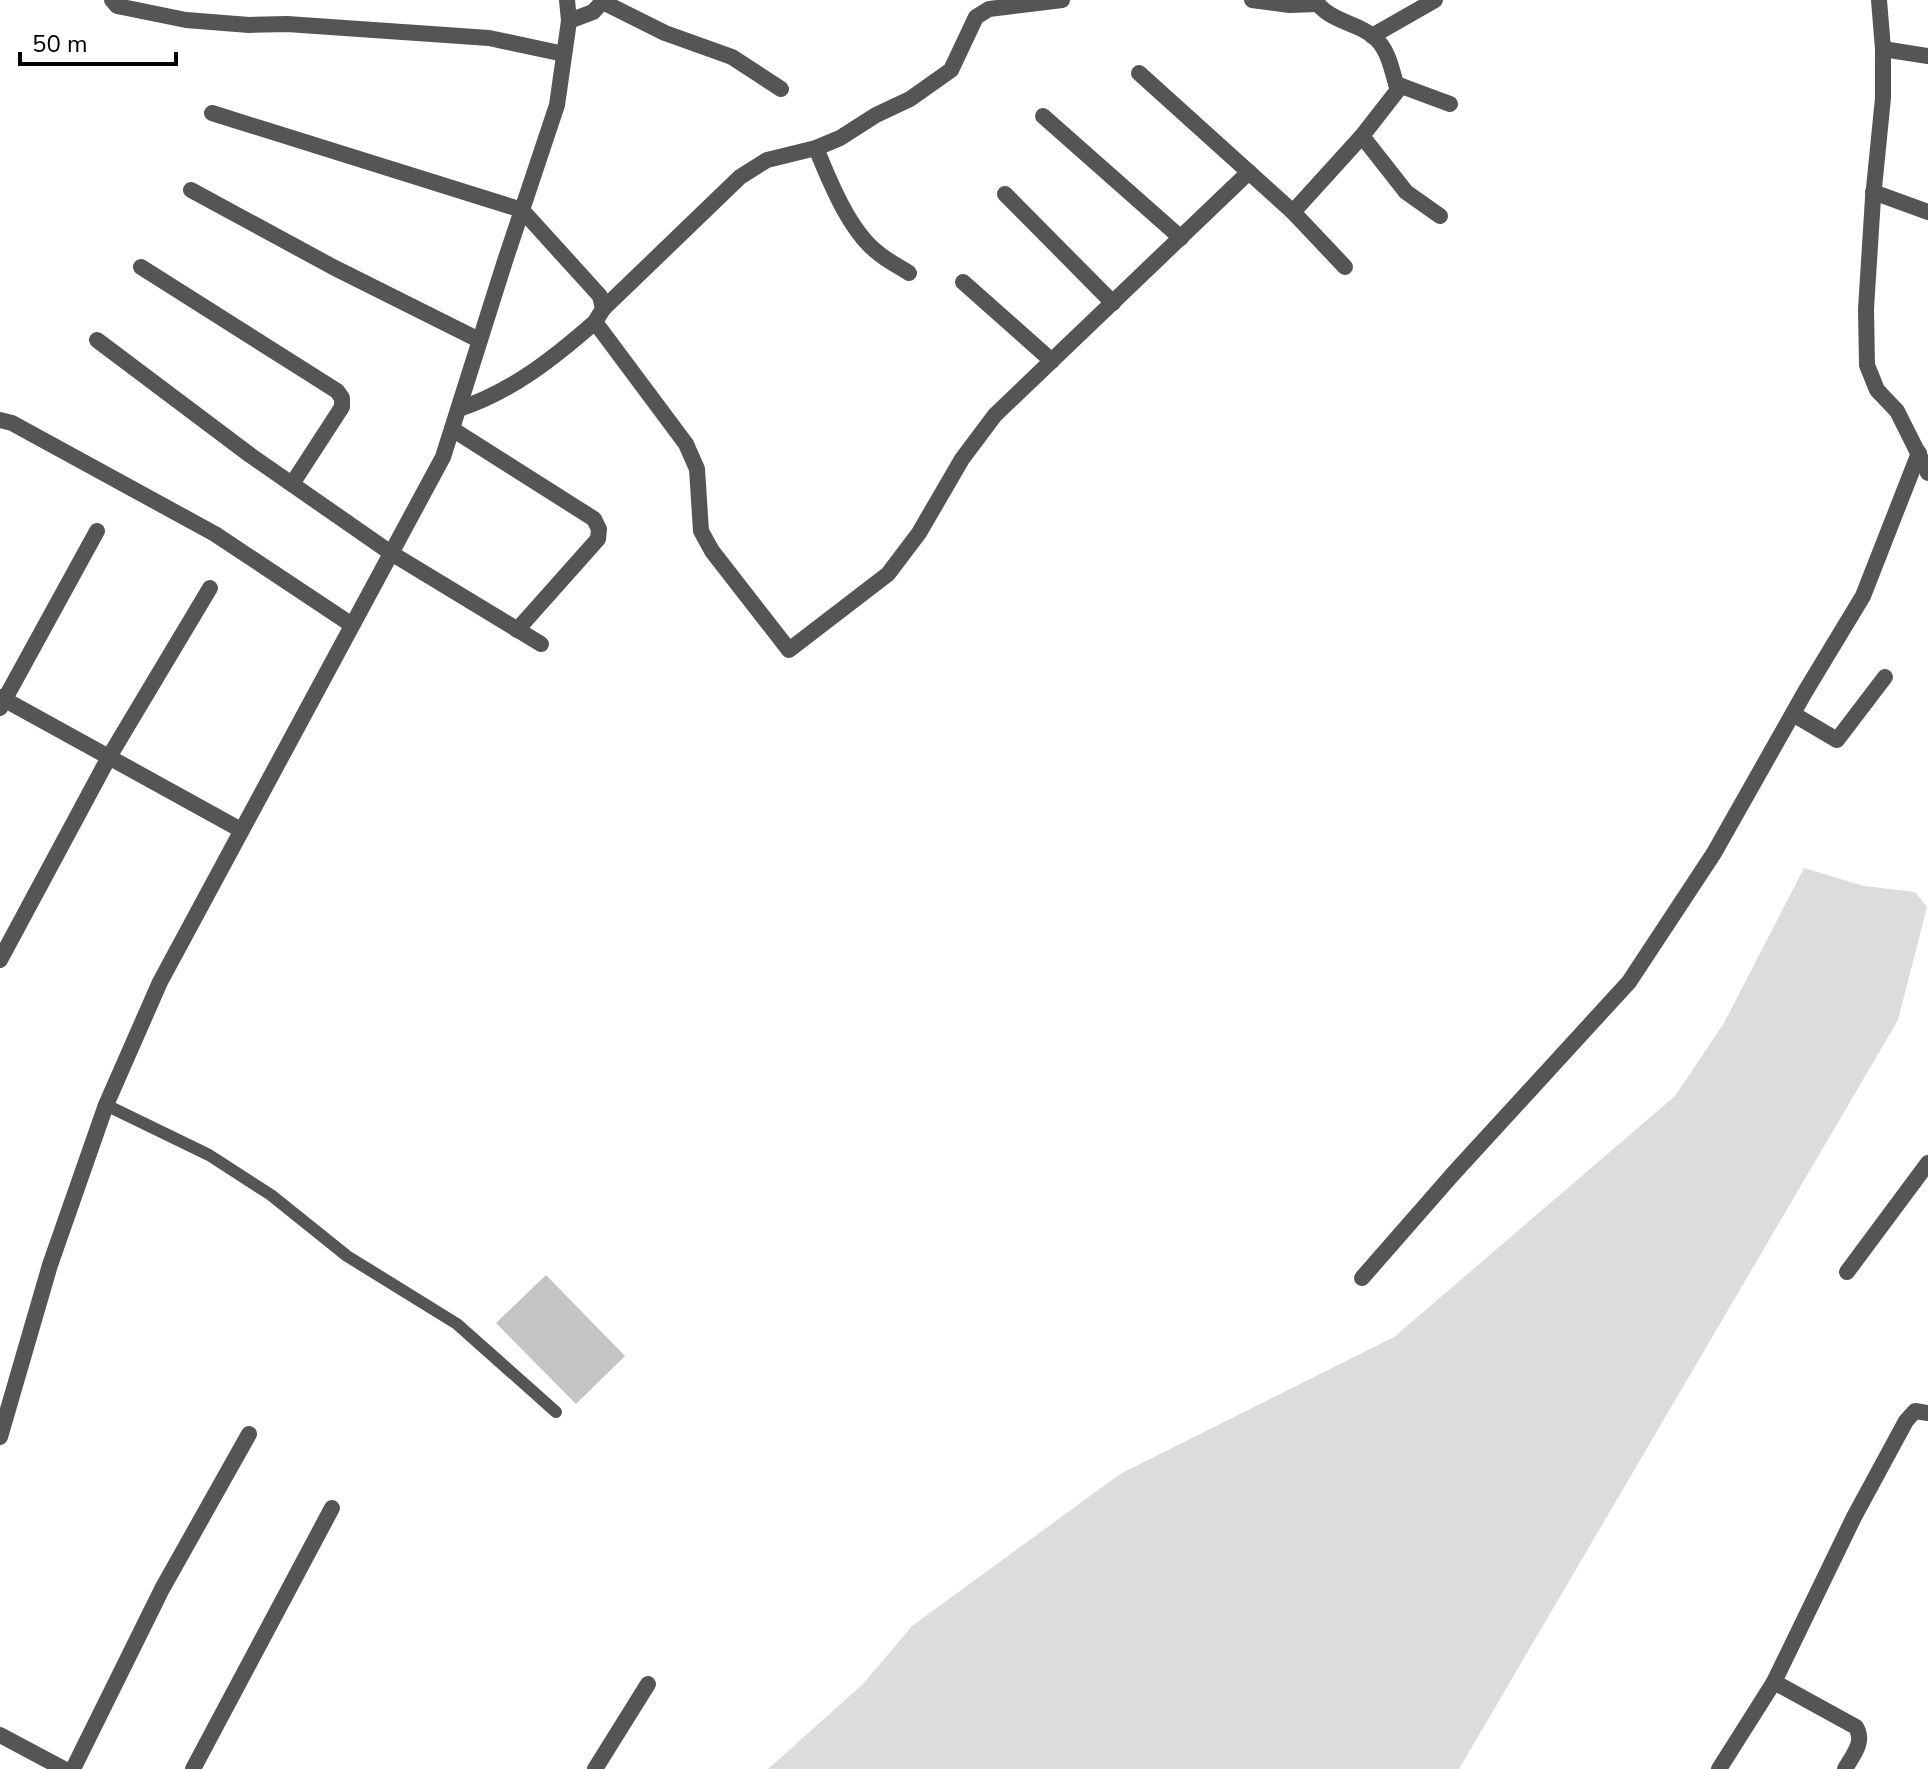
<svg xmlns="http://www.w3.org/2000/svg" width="1928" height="1769" viewBox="0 0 1928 1769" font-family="'Nunito Sans',sans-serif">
<rect width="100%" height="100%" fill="#fff"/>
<!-- green -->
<polygon fill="#dcdcdc" points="1804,868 1864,886 1915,892 1927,907 1898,1020 1459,1769 768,1769 863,1684 912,1626 1120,1474 1394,1337 1675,1096 1724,1023"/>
<!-- building -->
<polygon fill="#c4c4c4" points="546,1275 625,1356 576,1404 496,1323"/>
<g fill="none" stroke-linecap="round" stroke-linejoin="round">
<!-- service -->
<polyline stroke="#555" stroke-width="12" points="106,1105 209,1155 271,1195 347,1256 457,1324 556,1412"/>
<!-- minor -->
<g stroke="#555" stroke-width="16">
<polyline points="112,0 117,6 186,20 249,25 287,24 489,38 564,54"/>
<polyline points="1252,0 1290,5 1317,4"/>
<path d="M1315,0C1329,23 1364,23 1379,42C1389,54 1392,70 1396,84L1450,104"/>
<polyline points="1879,0 1883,49 1883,98 1873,198 1866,309 1867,365 1877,390 1897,411 1928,473"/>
<polyline points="603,2 665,33 732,57 781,89"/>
<polyline points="569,21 593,12 604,0"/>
<polyline points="1372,36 1435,0"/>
<polyline points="1883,49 1928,56"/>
<polyline points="1139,73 1293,212"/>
<polyline points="1401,86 1362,136 1406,192 1440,216"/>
<polyline points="212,113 522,210 600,296 603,309 595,322 686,444 697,469 701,531 712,551 789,650 888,574 919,533 962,459 995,415 1249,172"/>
<polyline points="1043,116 1181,238"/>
<path d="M816,148C829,180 849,230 877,252C886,260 898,266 909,273"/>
<polyline points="191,190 333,267 479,340"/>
<polyline points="1873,192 1928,212"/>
<polyline points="1005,194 1113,303"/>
<polyline points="141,267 337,391 342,398 342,407 292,484"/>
<polyline points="1345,267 1293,212 1362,136"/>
<polyline points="963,282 1052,361"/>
<polyline points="603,309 740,177 767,160 816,148 840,138 876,115 910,99 951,70 976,17 989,9 1062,0"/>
<polyline points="97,340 250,455 391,553 541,644"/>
<path d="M459,409C511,392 554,358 595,322"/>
<polyline points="0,420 12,423 215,534 352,625"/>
<polyline points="452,429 594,519 599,529 598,539 517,630"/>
<polyline points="0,697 241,830"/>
<polyline points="0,708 97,531"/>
<polyline points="1793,714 1837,740 1885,677"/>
<polyline points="0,960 109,757 210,588"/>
<polyline points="1847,1272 1928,1163"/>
<polyline points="1362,1278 1453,1174 1629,982 1714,853 1805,692 1863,596 1919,453"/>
<polyline points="0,1735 64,1769"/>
<polyline points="73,1769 162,1589 249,1434"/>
<polyline points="193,1769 332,1508"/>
<polyline points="595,1769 648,1684"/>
<polyline points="1719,1769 1774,1682"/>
<path d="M1845,1769C1853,1755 1865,1742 1856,1727L1774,1682L1854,1517L1906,1421L1915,1411L1928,1413"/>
</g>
<!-- tertiary -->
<polyline stroke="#555" stroke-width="16" points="0,1437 50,1265 106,1105 160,982 443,457 505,261 557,105 569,21 567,0"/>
</g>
<!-- scale -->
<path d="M20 52v12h156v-12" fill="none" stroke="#000000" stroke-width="4"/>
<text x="32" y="52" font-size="24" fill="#000000" stroke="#ffffff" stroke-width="6" paint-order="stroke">50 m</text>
</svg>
